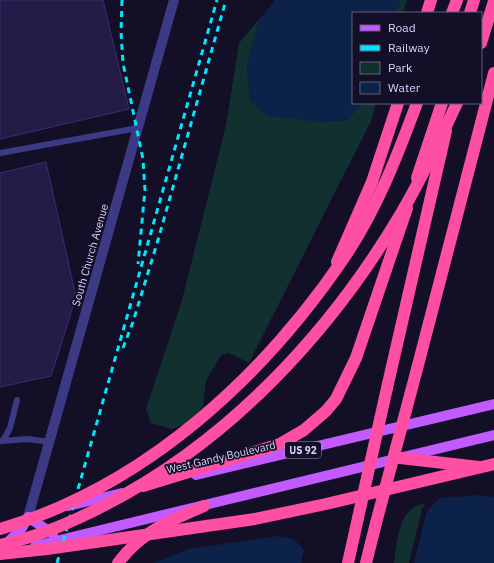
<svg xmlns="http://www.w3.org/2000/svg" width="494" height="563" viewBox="0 0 494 563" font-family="'IBM Plex Sans',sans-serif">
<rect width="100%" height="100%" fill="#130f26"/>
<!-- green -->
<g fill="#12302f">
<polygon points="400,0 407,0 403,13 396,13"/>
<polygon points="260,18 247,66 250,101 319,122 348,120 361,103 376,103 371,121 249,363 229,353 221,355 206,381 203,406 191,422 172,429 151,423 146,409 182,300 226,125 239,43"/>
<path d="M425,504L422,509L409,563H394C397,542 399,505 425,504Z"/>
</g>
<!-- water -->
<g fill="#0c2248">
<polygon points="274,0 400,0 396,13 353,13 353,103 361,103 348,120 319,122 268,116 250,101 247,66 260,18 274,2"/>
<polygon points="479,495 494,497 494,563 414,563 427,511 440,498"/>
<polygon points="277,536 294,539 304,550 301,563 154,563 189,549"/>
</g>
<!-- building -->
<g fill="#241b47" stroke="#3b2d73">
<polygon points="0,0 103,0 129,109 0,139"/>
<polygon points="46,162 76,297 51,376 0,387 0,173"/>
</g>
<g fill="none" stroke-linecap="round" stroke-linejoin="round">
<!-- lane -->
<g stroke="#3d3a85" stroke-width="6">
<polyline points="0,153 138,128"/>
<polyline points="0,441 28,439 50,442"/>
<polyline points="3,441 10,428 17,400"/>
</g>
<!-- street -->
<polyline stroke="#3d3a85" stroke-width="10" points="28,517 174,0"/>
<!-- primary -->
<g stroke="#c25bff" stroke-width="10">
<polyline points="196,475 494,404"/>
<polyline points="68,506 122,493"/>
<polyline points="7,543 22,528 28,517 53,534"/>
<polyline points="35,546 494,435"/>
</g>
<!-- highway -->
<g stroke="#ff4fa3" stroke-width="12">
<polyline points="427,13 431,0"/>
<polyline points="452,13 457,0"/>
<polyline points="470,13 474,0"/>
<polyline points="481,43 494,1"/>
<polyline points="417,178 442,103"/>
<polyline points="337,262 372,182 398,103"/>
<polyline points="417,369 494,73"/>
<polyline points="387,388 446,131"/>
<polyline points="400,458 479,467"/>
<polyline points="143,486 280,444 304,430 326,411 336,399 356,358 407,208"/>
<path d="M118,563C141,532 169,521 204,506"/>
<polyline points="348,563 358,518"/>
<polyline points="366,563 376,523"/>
</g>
<!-- rail -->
<g stroke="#00e5ff" stroke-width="3" stroke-dasharray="6 5" stroke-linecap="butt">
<polyline points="122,0 121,32 123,63 143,159 145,190 138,264"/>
<polyline points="123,348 133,322 158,240 226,0"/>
<polyline points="57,563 217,0"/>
</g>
<!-- highway-bridge -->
<g stroke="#ff4fa3" stroke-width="12">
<polyline points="358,518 387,388"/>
<polyline points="376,523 417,369"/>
<path d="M0,529C146,486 265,376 348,252C378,206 398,154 417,103"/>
<path d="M0,545C38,537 73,522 107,504C230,440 330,333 400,215C422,179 439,141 457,103"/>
<polyline points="0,554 47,549 255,519 326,504 494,464"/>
</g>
</g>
<g text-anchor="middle" stroke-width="3.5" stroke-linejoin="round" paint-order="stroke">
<!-- shield labels -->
<rect fill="#130f26" stroke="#9e99be" stroke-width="1" x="285" y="442" width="36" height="16" rx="3"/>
<g font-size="10" font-weight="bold" fill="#d9d4ff">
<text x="303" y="454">US 92</text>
</g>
<!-- street labels -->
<g font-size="11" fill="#d9d4ff" stroke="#130f26">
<text transform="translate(90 255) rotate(-74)" y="4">South Church Avenue</text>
<text transform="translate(221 457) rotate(-13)" y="4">West Gandy Boulevard</text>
</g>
</g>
<!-- legend -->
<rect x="352" y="12" width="130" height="92" fill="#130f26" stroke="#625e7d"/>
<rect x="360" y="25" width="20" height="6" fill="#c25bff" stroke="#625e7d"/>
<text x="388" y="32" font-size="12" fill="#d9d4ff">Road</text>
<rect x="360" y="45" width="20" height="6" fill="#00e5ff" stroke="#625e7d"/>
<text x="388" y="52" font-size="12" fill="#d9d4ff">Railway</text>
<rect x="360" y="62" width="20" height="12" fill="#12302f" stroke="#625e7d"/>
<text x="388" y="72" font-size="12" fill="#d9d4ff">Park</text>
<rect x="360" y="82" width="20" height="12" fill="#0c2248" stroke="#625e7d"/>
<text x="388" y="92" font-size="12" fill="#d9d4ff">Water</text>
</svg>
